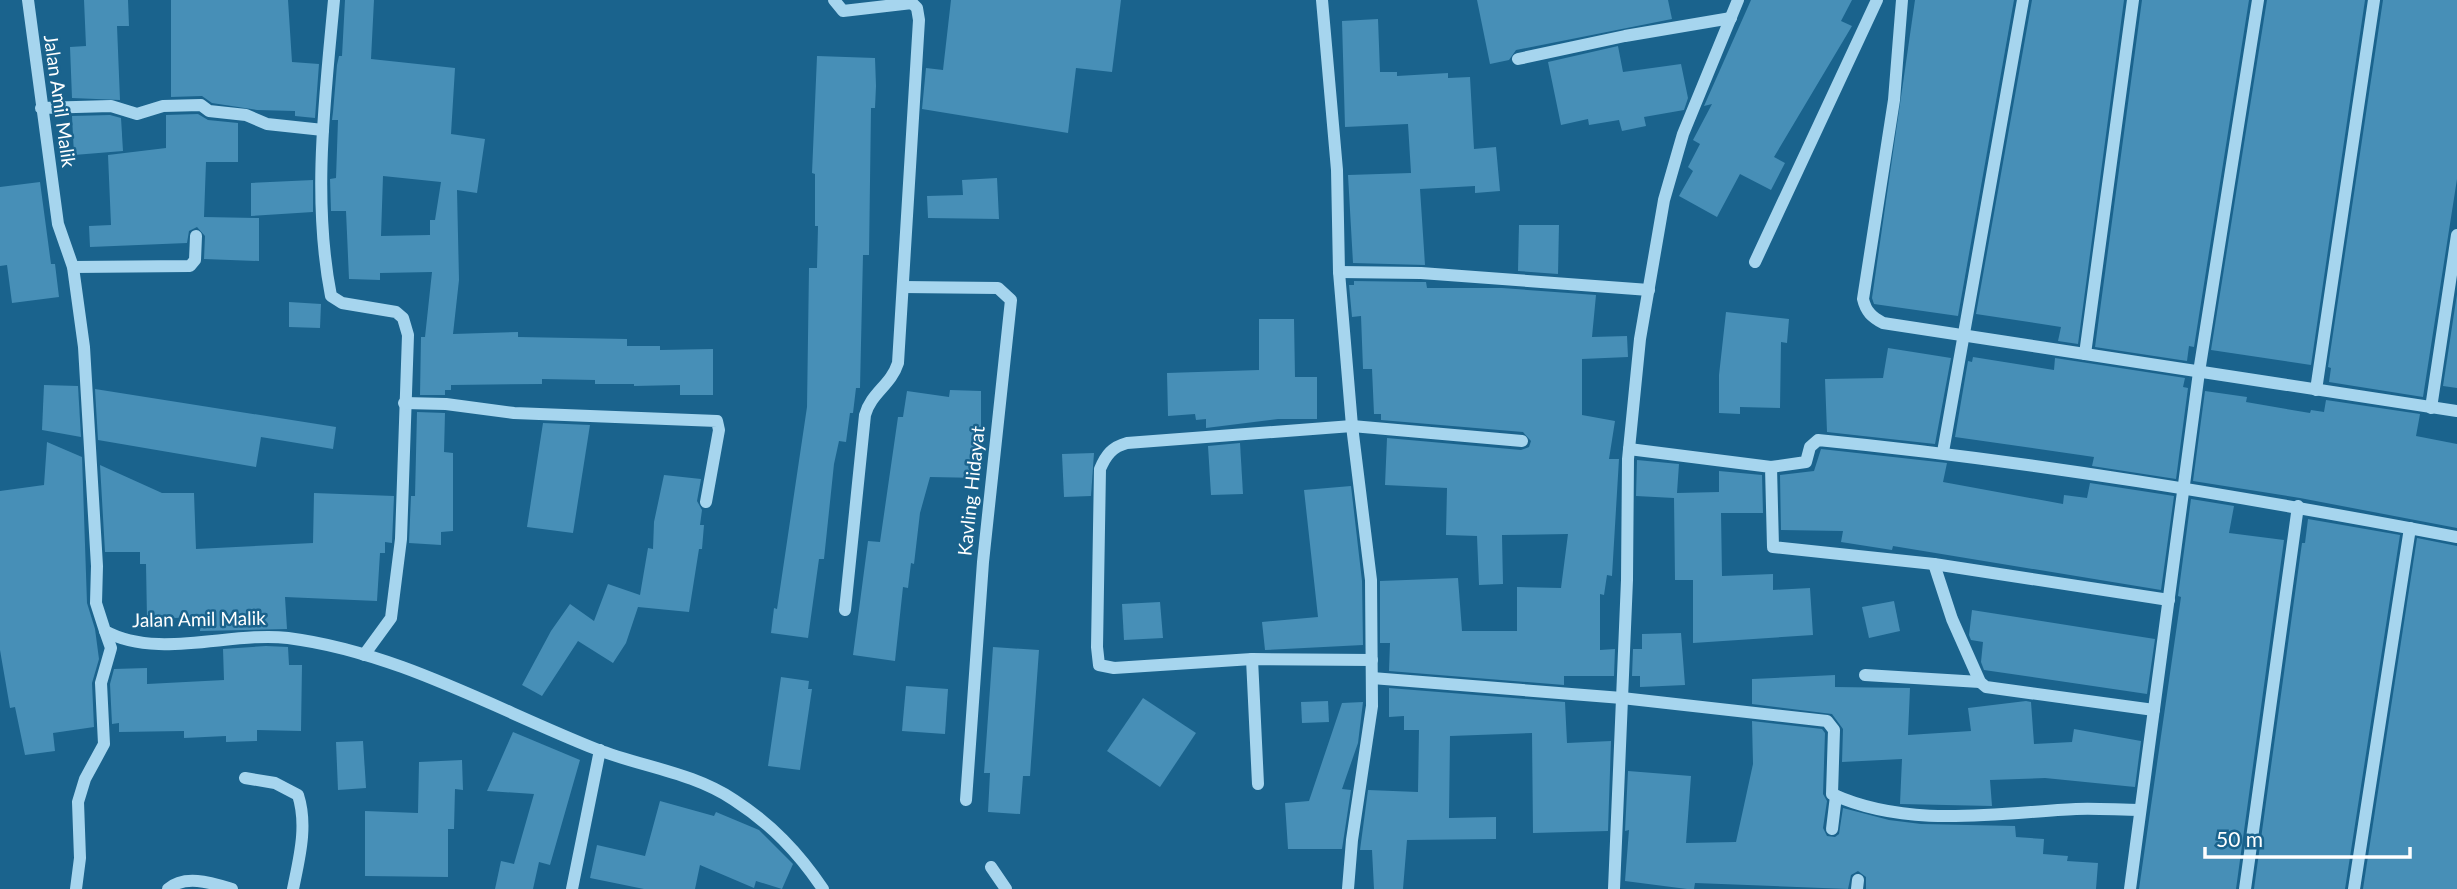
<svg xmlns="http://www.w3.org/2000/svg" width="2457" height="889" viewBox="0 0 2457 889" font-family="Lato,sans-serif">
<rect width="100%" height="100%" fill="#1a638d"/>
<!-- building -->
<g fill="#478fb7" fill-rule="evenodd">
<polygon points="84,0 128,0 129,26 117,26 120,100 72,98 70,47 86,46"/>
<polygon points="171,0 288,0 292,62 319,64 315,118 295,116 295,111 257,110 212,103 202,96 171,97"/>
<path d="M345,0H374L371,59L455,68L451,134L485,139L477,193L457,190L459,280L453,334L518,332V337L627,339V346H660V350L713,349V395H680V385L634,386V384H595V380L542,379V384L451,385V390H445V395H420L421,337H425L432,272L380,273V280L349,279L346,211H331L330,179L336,178L338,120H332L333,112L337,65L339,56H342ZM383,176L441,182L435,220H430V235L381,236Z"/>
<polygon points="951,0 1121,0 1112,72 1076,68 1068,133 922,109 926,68 943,70"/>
<polygon points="1477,0 1668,0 1672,19 1516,50 1509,60 1490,64"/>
<polygon points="1751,0 1852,0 1841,21 1852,26 1774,157 1785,163 1771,190 1740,174 1717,217 1679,196 1693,171 1688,167 1700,144 1693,140 1712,104 1704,106"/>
<polygon points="1915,0 2014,0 1958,316 1874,304 1872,298"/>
<polygon points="2032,0 2124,0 2078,344 2058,341 2061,327 1976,314"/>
<polygon points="2142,0 2249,0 2194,347 2189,346 2187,361 2095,347"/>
<polygon points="2267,0 2365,0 2311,365 2211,350"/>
<polygon points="2383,0 2457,0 2457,179 2423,397 2329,382 2331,368 2328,367"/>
<polygon points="1378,19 1380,72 1397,72 1397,76 1448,73 1448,78 1470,77 1474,149 1496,147 1500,191 1475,193 1475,186 1420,189 1425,265 1353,263 1348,175 1411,173 1408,124 1345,127 1342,21"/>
<polygon points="1618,46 1623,72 1681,64 1688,98 1684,110 1644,117 1646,126 1622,131 1619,120 1589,125 1588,119 1561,125 1548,62"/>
<polygon points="817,56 875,58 876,86 875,108 871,108 869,255 863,255 860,388 856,388 853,413 850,413 846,442 839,441 834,464 824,559 819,559 808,638 771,633 774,608 777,609 807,407 809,268 817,268 818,226 815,226 815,174 812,173"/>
<polygon points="198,114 208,120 238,123 238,162 206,162 204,217 259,218 259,261 204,259 205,236 197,227 189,231 187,243 90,247 89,226 111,225 108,155 166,148 166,115"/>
<polygon points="110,115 121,118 123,151 74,155 72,116"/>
<polygon points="997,178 999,219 928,218 927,196 963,195 962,180"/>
<polygon points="313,180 313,212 251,216 251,183"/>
<polygon points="40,182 51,264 55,264 59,297 12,303 7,265 0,266 0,187"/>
<polygon points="1519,225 1559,225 1558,274 1518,271"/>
<polygon points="1354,281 1421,282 1426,282 1427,288 1502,288 1596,295 1592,337 1627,336 1628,357 1582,359 1582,415 1615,421 1609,459 1619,459 1612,576 1607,575 1604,595 1600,594 1600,650 1615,649 1614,676 1564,676 1564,685 1389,671 1390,643 1380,643 1380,581 1458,578 1462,631 1517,631 1517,587 1561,588 1568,534 1502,535 1503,584 1479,585 1477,536 1446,535 1447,488 1385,485 1387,438 1521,450 1529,447 1531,441 1523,432 1381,420 1381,414 1374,414 1372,369 1363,369 1361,316 1352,317 1349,285 1354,285"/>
<polygon points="2457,294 2457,388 2443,386"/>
<polygon points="289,302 321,304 320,328 289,327"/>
<polygon points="1726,312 1789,319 1787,343 1781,342 1780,408 1740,407 1740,414 1719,413 1719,375"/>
<polygon points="1259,319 1294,319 1295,377 1317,377 1317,419 1278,419 1206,428 1206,419 1196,420 1195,414 1168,416 1167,373 1259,370"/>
<polygon points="1888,348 1951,358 1935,444 1827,432 1825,379 1883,378"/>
<polygon points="1973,357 2054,370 2055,358 2185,378 2183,387 2188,388 2176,479 2092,466 2094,457 1955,437 1968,361 1972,362"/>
<polygon points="44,385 78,386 81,437 42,430"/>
<polygon points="95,389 336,427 333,449 261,437 256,467 98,440"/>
<polygon points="950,390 981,391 981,478 930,477 920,513 914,564 911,563 908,588 903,587 895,661 853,655 868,541 880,542 898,417 903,417 907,391 949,397"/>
<polygon points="2205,391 2247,397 2246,402 2310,413 2311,410 2324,412 2326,400 2420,414 2416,436 2457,444 2457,528 2300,498 2193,481"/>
<polygon points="417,412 445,413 444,452 453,453 453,531 441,532 441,545 409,543 411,496 415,496"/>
<polygon points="543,423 590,425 573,533 527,527"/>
<polygon points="47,442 82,457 87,603 95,629 99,659 92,683 94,727 53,733 55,751 25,755 15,707 10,708 0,650 0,491 44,485"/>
<polygon points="1240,443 1243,494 1211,495 1208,446"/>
<polygon points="1821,449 1947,463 1943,482 2063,504 2064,495 2087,498 2090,483 2174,496 2161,590 1893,546 1892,550 1841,542 1843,531 1781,530 1780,475 1814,471"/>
<polygon points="1094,453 1091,496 1064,497 1062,454"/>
<polygon points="1637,460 1679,464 1677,493 1719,492 1719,471 1762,475 1763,513 1721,513 1722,576 1773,574 1773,590 1810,588 1813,635 1693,643 1693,580 1675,580 1674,498 1636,496"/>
<polygon points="100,465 162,493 194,493 196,549 313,543 314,493 394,496 392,543 385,542 385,553 380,553 377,601 285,597 287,629 200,631 201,617 147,619 146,564 140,564 140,552 105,552"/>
<polygon points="664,475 701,479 697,501 702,510 700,525 704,525 702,549 699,549 689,612 638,607 626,643 613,663 578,641 542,696 522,685 551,631 570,604 594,621 608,584 640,595 648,548 653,549 654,522"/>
<polygon points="1351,486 1362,581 1363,645 1265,650 1262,622 1318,617 1304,490"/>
<polygon points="2191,499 2234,506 2229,533 2284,540 2236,889 2139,889 2181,597 2178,596"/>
<polygon points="2308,519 2400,535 2345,889 2254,889 2302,543 2305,543"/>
<polygon points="2417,538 2457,546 2457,889 2363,889"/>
<polygon points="1894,601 1900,631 1869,638 1862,607"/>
<polygon points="1160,602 1163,638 1124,640 1122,604"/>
<polygon points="1972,610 2155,639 2147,694 1984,670 1981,662 1983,642 1971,640 1969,635"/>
<polygon points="1681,633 1685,685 1640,687 1640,676 1632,676 1633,649 1642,649 1642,634"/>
<polygon points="266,646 288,647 289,665 302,665 301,731 257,730 257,741 226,742 226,736 184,738 184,731 119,732 119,723 112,724 110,684 114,669 147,668 147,684 224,680 223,649"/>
<polygon points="993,647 1039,650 1030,776 1023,776 1020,814 988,812 990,773 984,773"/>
<polygon points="1835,675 1835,687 1910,688 1908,735 1971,731 1968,708 2026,701 2031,702 2034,744 2072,742 2074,729 2141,741 2135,787 2045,778 1990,780 1992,806 1900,804 1902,759 1842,762 1843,729 1832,714 1752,704 1752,679"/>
<polygon points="781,677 809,681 808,689 812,689 800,770 768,766"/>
<polygon points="906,686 948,689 945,734 902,731"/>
<polygon points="1389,688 1565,702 1567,743 1611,741 1608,831 1533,833 1532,733 1450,736 1449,818 1496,817 1496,839 1407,840 1403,889 1374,889 1372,850 1360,850 1368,790 1418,792 1419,730 1404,730 1404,716 1389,717"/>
<polygon points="1143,698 1196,733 1160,787 1107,751"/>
<polygon points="1328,701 1329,722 1302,723 1301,702"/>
<polygon points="1363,702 1358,743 1342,789 1351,790 1342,849 1288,849 1285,803 1309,801 1342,703"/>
<polygon points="1752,721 1822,729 1825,733 1823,794 1827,801 1823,828 1827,836 1835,837 1839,834 1843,808 1889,820 1921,824 2015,826 2016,837 2044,839 2043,854 2068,856 2067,861 2098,863 2096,889 1866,889 1866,877 1858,871 1851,875 1848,889 1695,883 1694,889 1687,889 1625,881 1629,830 1625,831 1628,771 1691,776 1686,843 1736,842 1753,764"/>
<polygon points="513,732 580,760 550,865 539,862 533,889 495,889 501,861 514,864 534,794 487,791"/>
<polygon points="363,741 366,788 338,790 336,742"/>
<polygon points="462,760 463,790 455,789 454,829 448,829 448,877 365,876 365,811 418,813 419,762"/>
<polygon points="660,801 714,816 716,812 759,830 793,864 782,889 756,881 754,888 700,865 695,889 644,889 590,878 597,845 645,856"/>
</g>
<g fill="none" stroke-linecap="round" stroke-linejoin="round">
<!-- minor -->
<g stroke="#a6d5ee" stroke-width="12">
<path d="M28,0L58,224L73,267L84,347L97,566L96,603L105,631C157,660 232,631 288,638C397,652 495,709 596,749C642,767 692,772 734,800C771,824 798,852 823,889"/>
<path d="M334,0C325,98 312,199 331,296L342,303L396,312L403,318L408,335L401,539L391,618L364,655"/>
<path d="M834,0L843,11L912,3L917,8L919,20L898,363C891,385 871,393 865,415L845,610"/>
<polyline points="1322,0 1337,170 1339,272 1352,426 1371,580 1372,706 1352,840 1348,889"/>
<path d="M1902,0L1894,100L1863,299C1866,312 1872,317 1883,323L2457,411"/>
<polyline points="1518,59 1625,36 1731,18"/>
<polyline points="41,108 111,106 137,114 163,106 201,105 209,111 246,115 267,124 323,130"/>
<polyline points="1755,262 1877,0"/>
<polyline points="73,267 190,266 195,260 196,236"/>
<polyline points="1339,272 1421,273 1649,290"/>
<polyline points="903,287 998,288 1011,300 983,562 966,800"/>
<polyline points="2085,354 2133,0"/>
<polyline points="2316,390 2374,0"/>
<polyline points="404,403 446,404 514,413 717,421 719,430 706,502"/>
<polyline points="2431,408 2457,235"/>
<polyline points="1629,449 1771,467 1773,547 1934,564 2169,600"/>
<polyline points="1943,452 2023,0"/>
<path d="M1771,467L1806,462L1810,447L1818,440C2033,461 2245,497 2457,537"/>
<polyline points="1934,564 1952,619 1980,682 1986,687 2154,710"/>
<polyline points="1252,659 1258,784"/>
<path d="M1372,660L1252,659L1114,668L1099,665L1097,647L1100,469C1106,455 1112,447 1127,443L1352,426L1522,441"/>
<polyline points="1865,675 1980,682"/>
<path d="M1372,678L1622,698L1827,721L1834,730L1832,794C1908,829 1996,813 2076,809C2097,808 2119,810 2140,810"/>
<path d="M245,778L275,783L298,795C308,826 299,859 293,889"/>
<polyline points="1832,829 1836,796"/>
<polyline points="991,867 1006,889"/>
<polyline points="76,889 80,858 78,802 85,779 104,744 101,683 111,648 105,631"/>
<path d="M168,889C185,874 212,883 232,889"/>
<polyline points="572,889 600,750"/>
<polyline points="1614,889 1627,580 1628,459 1640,339 1664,200 1683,134 1738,0"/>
<polyline points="1857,889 1858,880"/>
<polyline points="2130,889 2199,372 2258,0"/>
<polyline points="2245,889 2298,506"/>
<polyline points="2354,889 2410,528"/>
</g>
</g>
<g text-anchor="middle" stroke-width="5" stroke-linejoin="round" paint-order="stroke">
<!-- street labels -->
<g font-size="19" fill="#fff" stroke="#1a638d">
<text transform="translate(60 101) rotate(82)" y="7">Jalan Amil Malik</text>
<text transform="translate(971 491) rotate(-84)" y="7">Kavling Hidayat</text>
<text transform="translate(199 619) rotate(-1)" y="7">Jalan Amil Malik</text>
</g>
</g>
<!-- scale -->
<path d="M2205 847v10h205v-10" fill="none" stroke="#ffffff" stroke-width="3.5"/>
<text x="2216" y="847" font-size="21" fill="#ffffff" stroke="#1a638d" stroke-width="5" paint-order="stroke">50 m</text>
</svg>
